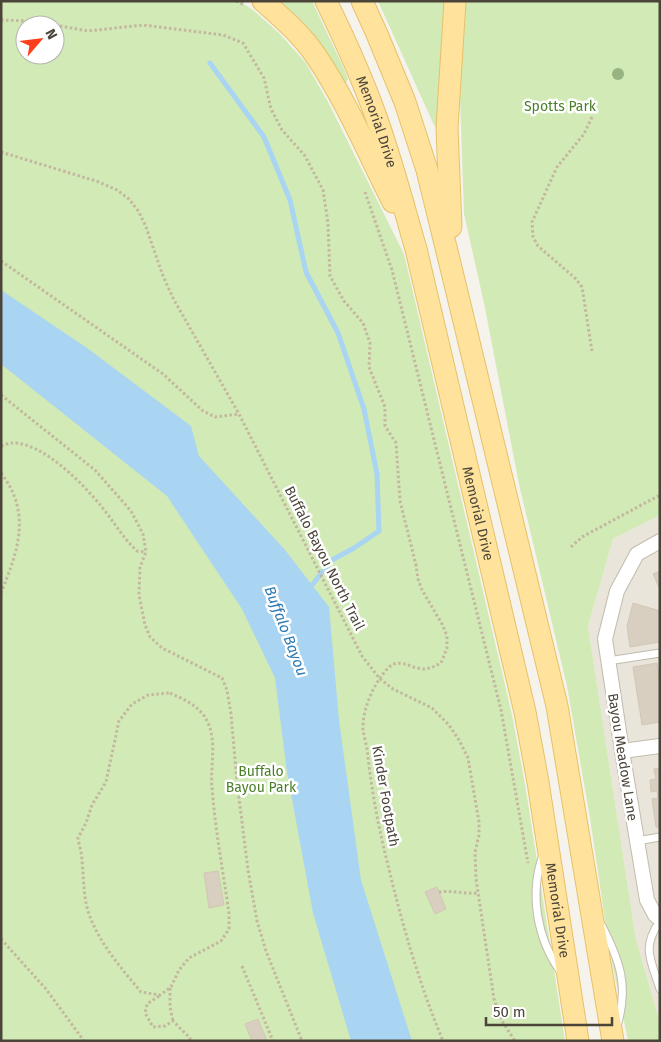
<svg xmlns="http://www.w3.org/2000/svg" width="661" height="1042" viewBox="0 0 661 1042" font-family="'Fira Sans',sans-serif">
<rect width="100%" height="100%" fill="#f6f3ec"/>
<!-- residential -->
<polygon fill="#eae5da" points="660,515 660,1023 636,940 588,626 613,539"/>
<!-- green -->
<g fill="#d2eab5" fill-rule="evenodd">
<path d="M1,1H239L253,10L279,33L305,62L327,100L404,254L512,715L525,784L565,1041H1ZM25,25H55V55H25Z"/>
<polygon points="277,1 312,1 344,69 348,79 346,83 343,82"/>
<polygon points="378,1 448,1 437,128 434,125"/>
<polygon points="465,1 660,1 660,515 613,539 588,626 636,940 660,1023 660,1041 628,1041 609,947 590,818 567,686 519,484 484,303 464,214 460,97"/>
</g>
<!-- water -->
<polygon fill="#a9d4f2" points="1,290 87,348 191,426 199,456 285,550 329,607 339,720 361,880 412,1041 351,1041 313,913 287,772 275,678 242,609 167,496 1,364"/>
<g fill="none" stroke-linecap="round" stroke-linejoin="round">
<!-- stream -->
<polyline stroke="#a9d4f2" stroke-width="5" points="210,63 264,137 290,200 306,272 338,333 364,409 377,474 379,531 354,548 332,560 308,590"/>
</g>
<!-- building -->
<g fill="#d8cfc1" stroke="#d3c7b4">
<polygon points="660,571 660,587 659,587 653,574"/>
<polygon points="633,603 660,611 660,642 630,647 627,626"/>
<polygon points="657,663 660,683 660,722 642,725 633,667"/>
<polygon points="660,768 660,827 656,827 652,799 658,798 657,791 651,792 650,780 656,779 654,769"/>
<polygon points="218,871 224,905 209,908 204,873"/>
<polygon points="437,887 446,909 435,914 425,892"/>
<polygon points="258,1019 267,1041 252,1041 245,1024"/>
</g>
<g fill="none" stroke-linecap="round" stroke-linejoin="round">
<!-- lane casing -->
<g stroke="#c2bbae" stroke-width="9">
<g id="lane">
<polyline points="608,661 660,653"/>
<polyline points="637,841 660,837"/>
<path d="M543,855C529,894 537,938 560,971"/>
<path d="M660,921C641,948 651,960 660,989"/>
<path d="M602,926C620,961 629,987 617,1026"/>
</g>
</g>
<!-- street casing -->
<g stroke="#c2bbae" stroke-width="16">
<g id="street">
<polyline points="660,541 637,554 617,591 605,639 622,751 647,900 655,915 660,919"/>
<polyline points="622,751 660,746"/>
</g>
</g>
<!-- primary casing -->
<g stroke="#e6c16a" stroke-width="23">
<g id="primary">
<path d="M263,1C282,18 302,35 316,56C347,102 368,153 393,202"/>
<path id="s1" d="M326,1C344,38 361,75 375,114C391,158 403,204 416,249L525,712L538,782L578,1041"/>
<polyline points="362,1 377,34 405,102 427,170 454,280 557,706 613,1041"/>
<polyline points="451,227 447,128 455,1"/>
</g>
</g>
<!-- path -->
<g stroke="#c4b79f" stroke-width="3" stroke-dasharray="2.5 2.5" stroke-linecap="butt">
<polyline points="236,1 245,5"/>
<polyline points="1,20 29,21 53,25"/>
<path d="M55,25L88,31L143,25L223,35L243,43L264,78L271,109L282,130L305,156L323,190L328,223L330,276L344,301L363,323L370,343L369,367L385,407V426L396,443L400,501L416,565L418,579L422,590L442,624L447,636V648L441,663C435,666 430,669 423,669C410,668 399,657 388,668C374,683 362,709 363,730C364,736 366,743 367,749C371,785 377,821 386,857C401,920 418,981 443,1041"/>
<polyline points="592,117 584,134 557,167 532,222 533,237 538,246 576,279 582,287 592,351"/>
<polyline points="1,152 99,182 117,190 129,199 139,212 146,227 163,276 174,300 239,414 362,656 380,679 393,689 432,708 449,725 459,740 468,758 479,822 479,835 475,852 476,879 494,999 502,1021 515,1041"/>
<polyline points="365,192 392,270 501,710 528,863"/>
<polyline points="1,261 163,374 203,411 215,417 239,414"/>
<polyline points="1,395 95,470 131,511 143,534 146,552 140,567 139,595 145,625 150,637 162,648 222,678 227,690 231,714 237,782 248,870 257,921 266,951 302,1041"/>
<path d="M1,446C5,445 9,443 12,443C43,442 83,484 101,506C112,519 120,533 131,545L137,551L146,552"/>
<path d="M1,473C32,513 18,551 1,593"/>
<polyline points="571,547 582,537 660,495"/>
<path d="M170,693C186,700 201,707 208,723C217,743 210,766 212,787C215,829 223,871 229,913V929L221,941L189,958L179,970L171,987L160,995L141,992C121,968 98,942 88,911C83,894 84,878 82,861C82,853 79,845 78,838L86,823L92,805L106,782L119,721L132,704L148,695Z"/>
<path d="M439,892C450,890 464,894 478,893"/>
<polyline points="1,939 46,989 84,1041"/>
<polyline points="242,966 273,1041"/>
<polyline points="170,988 170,1007 173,1021"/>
<polyline points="159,996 147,1004 145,1013 153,1027 165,1026 173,1021 190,1038 190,1041"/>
</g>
<!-- lane -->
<use href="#lane" stroke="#fff" stroke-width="7"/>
<!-- street -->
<use href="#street" stroke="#fff" stroke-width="14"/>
<!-- primary -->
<use href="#primary" stroke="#ffe39c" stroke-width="21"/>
</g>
<!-- trees -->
<circle fill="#97b381" cx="618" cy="74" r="6"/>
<g text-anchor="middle" stroke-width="5" stroke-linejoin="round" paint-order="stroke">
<!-- park labels -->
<g font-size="14" fill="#4a7f2a" stroke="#fff">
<text x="560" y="111">Spotts Park</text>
<text x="261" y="776">Buffalo<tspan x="261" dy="16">Bayou Park</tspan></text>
</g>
<!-- street labels -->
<g font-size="14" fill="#4b4439" stroke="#fff">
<text dy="5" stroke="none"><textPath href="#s1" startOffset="131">Memorial Drive</textPath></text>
<text dy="5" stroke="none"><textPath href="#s1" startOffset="536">Memorial Drive</textPath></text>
<text transform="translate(325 558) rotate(63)" y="5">Buffalo Bayou North Trail</text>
<text transform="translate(623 757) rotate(81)" y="5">Bayou Meadow Lane</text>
<text transform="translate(386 796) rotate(80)" y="5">Kinder Footpath</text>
<text dy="5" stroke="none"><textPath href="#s1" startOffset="941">Memorial Drive</textPath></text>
</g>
<!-- water labels -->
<g font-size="15" font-style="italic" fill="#2e7ab2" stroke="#fff">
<text transform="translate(286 631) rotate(69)" y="5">Buffalo Bayou</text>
</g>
</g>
<!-- border -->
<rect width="661" height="1042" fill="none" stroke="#4b4439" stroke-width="5"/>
<!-- north arrow -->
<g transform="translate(40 40) rotate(62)"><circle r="24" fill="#ffffff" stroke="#b7b4b0"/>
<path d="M0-4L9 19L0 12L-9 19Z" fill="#fc3f1d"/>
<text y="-8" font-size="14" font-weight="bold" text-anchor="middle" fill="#4b4439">N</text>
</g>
<!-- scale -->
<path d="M486 1017v8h126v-8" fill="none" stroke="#4b4439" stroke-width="2.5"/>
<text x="493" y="1017" font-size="15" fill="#4b4439" stroke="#ffffff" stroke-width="4" paint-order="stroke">50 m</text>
</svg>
